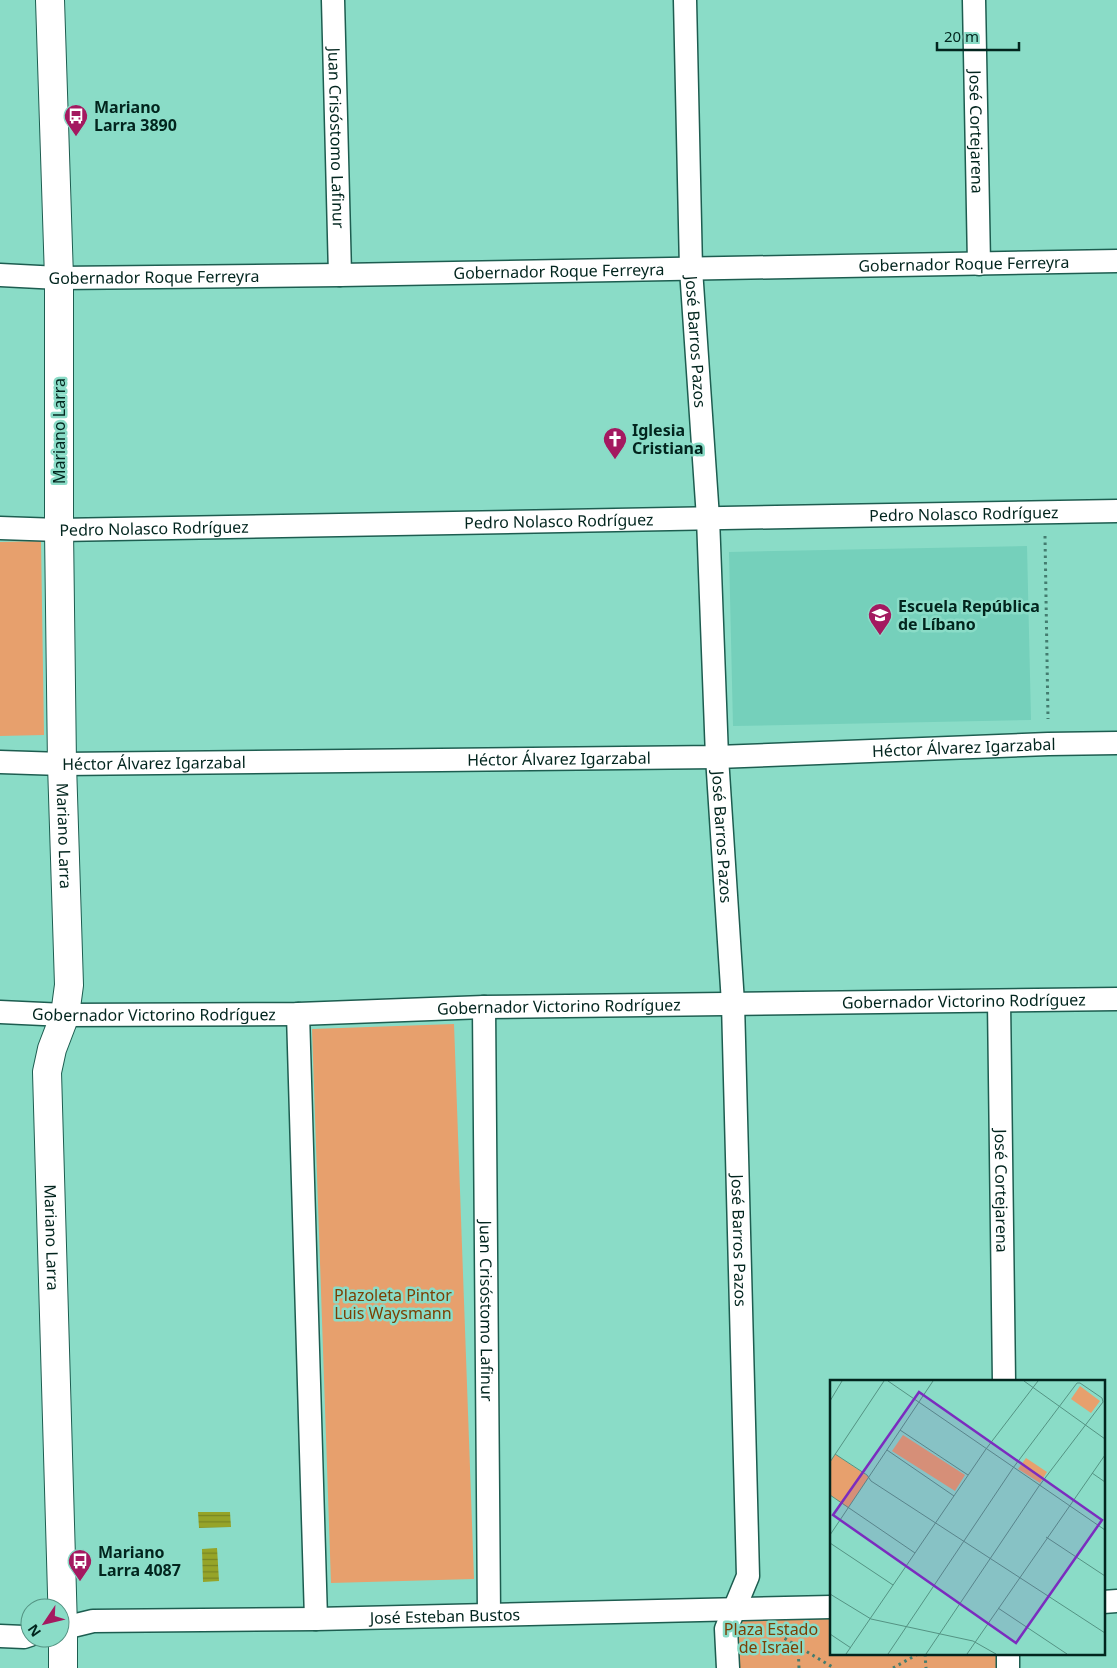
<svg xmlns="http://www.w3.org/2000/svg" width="1117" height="1668" viewBox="0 0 1117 1668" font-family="'Noto Sans',sans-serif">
<defs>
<pattern id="water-rules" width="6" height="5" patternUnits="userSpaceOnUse" patternTransform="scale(1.25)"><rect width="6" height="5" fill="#96a428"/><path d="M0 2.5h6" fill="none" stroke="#788522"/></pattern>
</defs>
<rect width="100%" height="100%" fill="#8adcc7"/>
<!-- built -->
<polygon fill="#75d0bb" points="1027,546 1031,720 733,726 729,552"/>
<!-- park -->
<g fill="#e7a06d">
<polygon points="41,541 44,735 0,736 0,542"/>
<polygon points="454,1024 474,1579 331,1583 312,1029"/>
<polygon points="831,1607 831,1654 1008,1654 1008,1668 728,1668 736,1608"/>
</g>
<!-- water -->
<g fill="url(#water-rules)">
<polygon points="198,1512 230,1512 231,1527 199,1528"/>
<polygon points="217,1548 219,1581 203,1582 202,1549"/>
</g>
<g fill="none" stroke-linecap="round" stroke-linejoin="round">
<!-- street casing -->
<g stroke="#1d5d50" stroke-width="25">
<g id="street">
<path id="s1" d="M333,0L340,275"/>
<path id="s2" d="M685,0L691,269L708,518L717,757L733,1003L748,1576L726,1629L728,1668"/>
<path id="s3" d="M974,0L979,264"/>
<path id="s4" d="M0,275L59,278L340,275L1117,261"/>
<path id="s5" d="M0,528L59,530L1117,511"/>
<path id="s6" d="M0,762L62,764L717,757L1048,744L1117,743"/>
<path id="s7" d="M999,1001L1004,1382"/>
<path id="s8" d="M484,1007L489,1614"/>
<path id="s9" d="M0,1012L65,1015L298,1014L484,1007L1117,999"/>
<polyline points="298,1014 316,1619"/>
<polyline points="1103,1602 1117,1601"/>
<path id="s10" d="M60,1629L93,1621L316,1619L831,1607"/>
<polyline points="0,1636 24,1637 30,1635"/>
<polyline points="1008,1654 1008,1668"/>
</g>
</g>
<!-- secondary casing -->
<g stroke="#1d5d50" stroke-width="30">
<g id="secondary">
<path id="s11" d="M50,0L59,278V530L62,764L69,985L65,1015L52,1049L47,1072L63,1628V1668"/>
</g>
</g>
<!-- path -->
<g stroke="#437c6f" stroke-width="3" stroke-dasharray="2.5 4" stroke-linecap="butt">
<polyline points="1045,536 1048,719"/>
<polyline points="779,1635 834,1668"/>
<polyline points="798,1646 799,1668"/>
<polyline points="925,1654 926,1668"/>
<polyline points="893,1668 918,1654"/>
</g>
<!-- street -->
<use href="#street" stroke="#fff" stroke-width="22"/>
<!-- secondary -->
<use href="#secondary" stroke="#fff" stroke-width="28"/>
</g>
<!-- icons -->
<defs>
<g id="bus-pin" transform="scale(1.25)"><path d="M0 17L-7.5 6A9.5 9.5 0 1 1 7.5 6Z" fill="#a41960" stroke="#8adcc7"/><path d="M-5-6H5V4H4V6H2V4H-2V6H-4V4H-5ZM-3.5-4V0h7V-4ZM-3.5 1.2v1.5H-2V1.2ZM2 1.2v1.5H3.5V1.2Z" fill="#fff"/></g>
<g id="church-pin" transform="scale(1.25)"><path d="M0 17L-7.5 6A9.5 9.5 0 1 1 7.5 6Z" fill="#a41960" stroke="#8adcc7"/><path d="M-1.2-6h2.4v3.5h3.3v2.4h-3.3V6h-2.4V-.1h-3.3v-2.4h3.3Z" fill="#fff"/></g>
<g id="school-pin" transform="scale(1.25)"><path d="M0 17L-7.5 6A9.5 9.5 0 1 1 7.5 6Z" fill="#a41960" stroke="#8adcc7"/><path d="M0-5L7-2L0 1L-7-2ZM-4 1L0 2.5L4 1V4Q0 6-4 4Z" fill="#fff"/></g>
</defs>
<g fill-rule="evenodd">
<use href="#bus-pin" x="76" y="116"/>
<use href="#church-pin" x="615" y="439"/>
<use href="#school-pin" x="880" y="615"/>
<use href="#bus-pin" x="80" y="1561"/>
</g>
<g text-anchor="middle" stroke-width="5" stroke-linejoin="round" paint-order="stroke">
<!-- poi labels -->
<g font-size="16" font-weight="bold" fill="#02251e" stroke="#8adcc7" text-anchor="start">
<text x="94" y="113">Mariano<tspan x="94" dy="18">Larra 3890</tspan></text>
<text x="632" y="436">Iglesia<tspan x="632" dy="18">Cristiana</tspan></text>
<text x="898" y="612">Escuela República<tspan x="898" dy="18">de Líbano</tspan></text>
<text x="98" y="1558">Mariano<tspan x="98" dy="18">Larra 4087</tspan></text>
</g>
<!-- street labels -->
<g font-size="16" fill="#02251e" stroke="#8adcc7">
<text dy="6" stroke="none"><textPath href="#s3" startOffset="132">José Cortejarena</textPath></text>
<text dy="6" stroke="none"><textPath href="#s1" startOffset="138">Juan Crisóstomo Lafinur</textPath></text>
<text dy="6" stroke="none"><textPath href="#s4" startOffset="964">Gobernador Roque Ferreyra</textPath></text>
<text dy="6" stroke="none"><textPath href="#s4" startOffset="559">Gobernador Roque Ferreyra</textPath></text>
<text dy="6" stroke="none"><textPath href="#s4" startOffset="154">Gobernador Roque Ferreyra</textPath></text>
<text dy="6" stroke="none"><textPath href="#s2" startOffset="342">José Barros Pazos</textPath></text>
<text transform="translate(59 431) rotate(-90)" y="6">Mariano Larra</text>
<text dy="6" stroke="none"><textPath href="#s5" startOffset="964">Pedro Nolasco Rodríguez</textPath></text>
<text dy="6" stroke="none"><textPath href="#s5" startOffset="559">Pedro Nolasco Rodríguez</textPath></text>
<text dy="6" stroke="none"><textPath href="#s5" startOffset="154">Pedro Nolasco Rodríguez</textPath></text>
<text dy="6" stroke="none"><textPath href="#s6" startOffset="964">Héctor Álvarez Igarzabal</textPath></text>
<text dy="6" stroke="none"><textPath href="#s6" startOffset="559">Héctor Álvarez Igarzabal</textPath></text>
<text dy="6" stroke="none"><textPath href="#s6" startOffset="154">Héctor Álvarez Igarzabal</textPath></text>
<text dy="6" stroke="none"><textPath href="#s11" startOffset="836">Mariano Larra</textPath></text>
<text dy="6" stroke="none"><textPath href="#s2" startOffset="838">José Barros Pazos</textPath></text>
<text dy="6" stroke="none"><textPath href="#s9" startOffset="964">Gobernador Victorino Rodríguez</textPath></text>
<text dy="6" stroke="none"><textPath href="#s9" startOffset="559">Gobernador Victorino Rodríguez</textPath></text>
<text dy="6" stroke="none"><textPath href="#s9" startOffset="154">Gobernador Victorino Rodríguez</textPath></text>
<text dy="6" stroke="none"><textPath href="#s7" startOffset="190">José Cortejarena</textPath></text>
<text dy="6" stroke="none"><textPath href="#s11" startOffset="1241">Mariano Larra</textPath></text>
<text dy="6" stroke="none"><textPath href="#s2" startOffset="1242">José Barros Pazos</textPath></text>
<text dy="6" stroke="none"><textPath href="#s8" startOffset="304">Juan Crisóstomo Lafinur</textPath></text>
<text dy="6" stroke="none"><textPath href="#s10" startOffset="386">José Esteban Bustos</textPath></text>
</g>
<!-- park labels -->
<g font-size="16" fill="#7b3f04" stroke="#8adcc7">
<text x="393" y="1301">Plazoleta Pintor<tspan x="393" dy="18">Luis Waysmann</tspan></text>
<text x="771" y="1635">Plaza Estado<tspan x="771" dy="18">de Israel</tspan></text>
</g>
</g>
<!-- overview -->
<g transform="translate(830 1380)">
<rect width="275" height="275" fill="#8adcc7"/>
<path d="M250,6L270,21L261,33L241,19ZM73,55L135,95L125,111L62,71ZM5,74L39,97L18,128L0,115V82ZM196,78L217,92L210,103L188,89Z" fill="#e7a06d"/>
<path fill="none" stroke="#549383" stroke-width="1" d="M58,1L275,150M194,1L275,59M0,21L12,1M70,50L138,95M57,70L124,116M5,74L37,95L41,101L275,253M0,82L54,1M262,93L275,102M0,115L85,173M0,155L103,1M216,157L275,196M0,163L63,205M0,214L41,239L143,261L166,274M168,228L237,274M0,254L21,268M16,274L156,69L208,1M58,274L183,88L247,3H250L272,18L273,22L209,106L96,274M137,274L275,75"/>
<path fill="#7b2cbf" fill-opacity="0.15" stroke="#7b2cbf" stroke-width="2.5" d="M89,12L272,140L186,263L3,135Z"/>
<rect width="275" height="275" fill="none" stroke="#02251e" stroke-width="2.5"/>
</g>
<!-- north arrow -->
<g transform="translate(45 1623) rotate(235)"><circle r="24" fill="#8adcc7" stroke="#549383"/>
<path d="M0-4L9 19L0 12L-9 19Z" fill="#a41960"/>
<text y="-8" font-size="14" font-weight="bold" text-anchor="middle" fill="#02251e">N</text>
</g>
<!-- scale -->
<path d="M937 42v8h82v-8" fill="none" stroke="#02251e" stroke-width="2.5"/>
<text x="944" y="42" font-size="15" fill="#02251e" stroke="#8adcc7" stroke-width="4" paint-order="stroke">20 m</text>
</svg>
